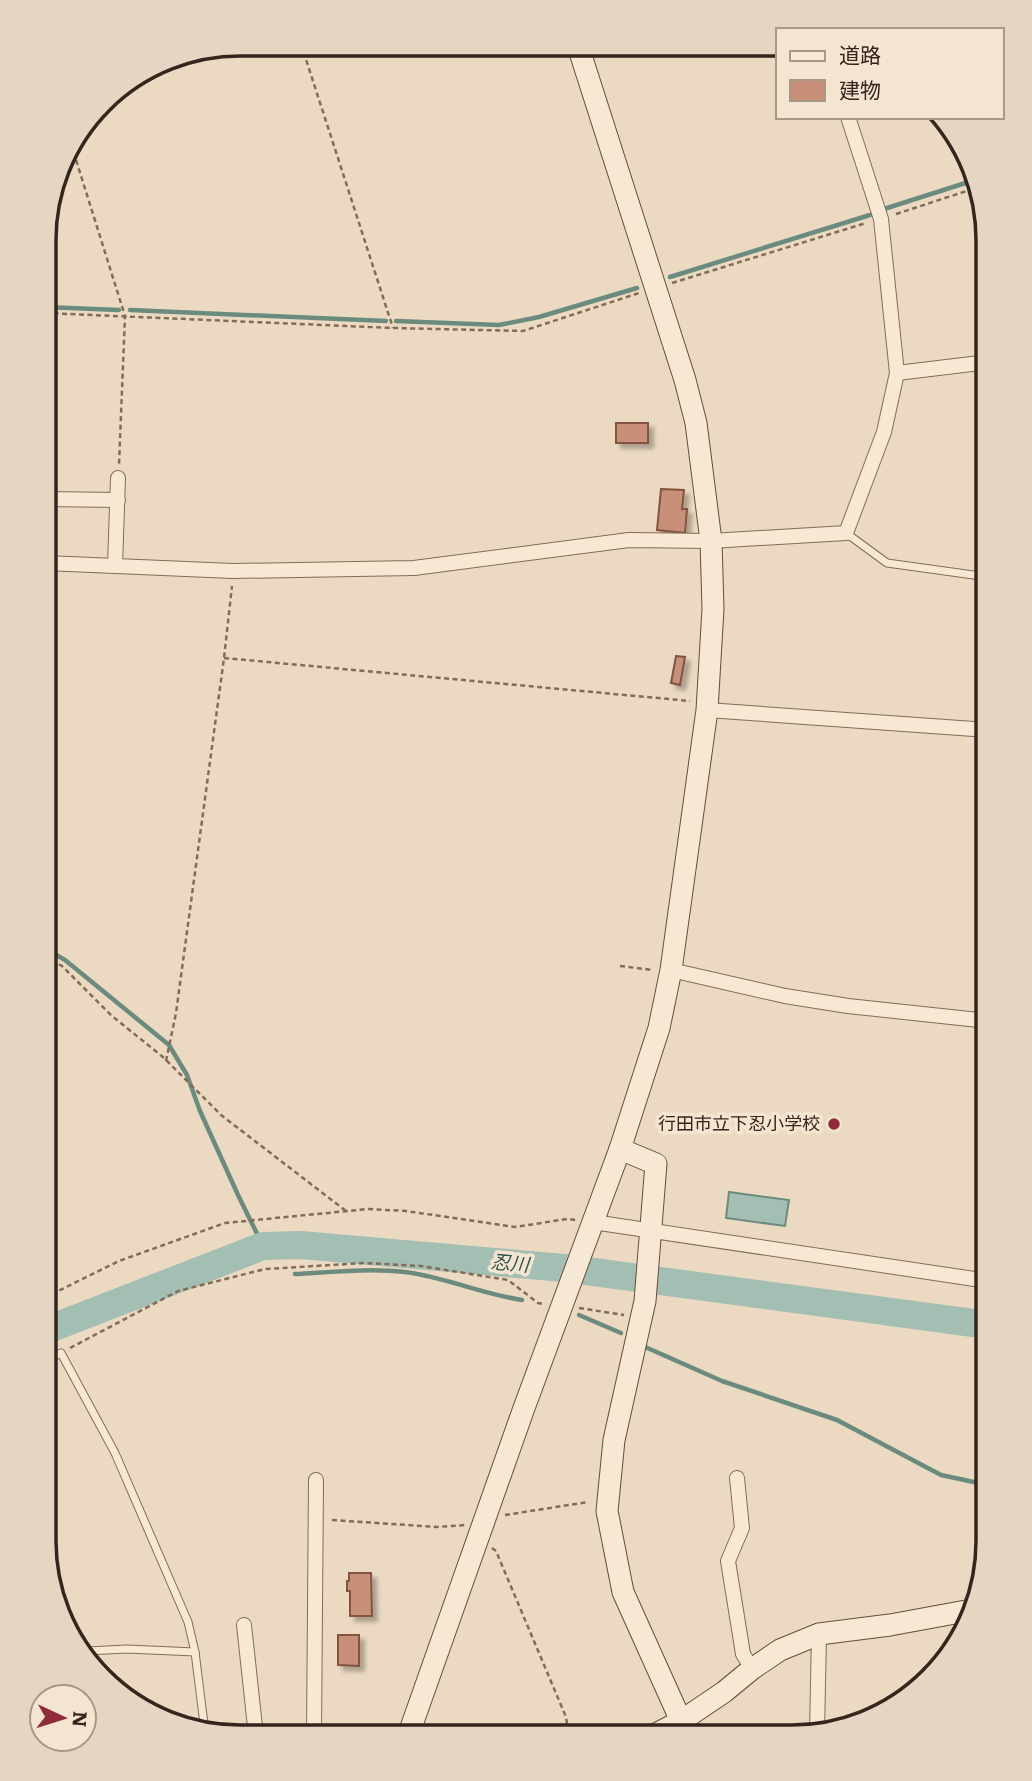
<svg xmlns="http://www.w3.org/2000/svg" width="1032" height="1781" viewBox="0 0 1032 1781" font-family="Literata,'Noto Sans JP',serif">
<defs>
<filter id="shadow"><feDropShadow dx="5" dy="5" stdDeviation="2" flood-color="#0004"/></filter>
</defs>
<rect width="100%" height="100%" fill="#ebdac1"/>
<!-- water -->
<polygon fill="#a3beb3" stroke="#6b8b7f" stroke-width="2" points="729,1192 789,1200 785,1226 726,1218"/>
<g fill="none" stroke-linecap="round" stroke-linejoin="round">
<!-- stream -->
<g stroke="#6b8b7f" stroke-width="4.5">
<polyline points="884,209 978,179"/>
<polyline points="670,277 870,215"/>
<polyline points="45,307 119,310"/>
<polyline points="130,310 386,321"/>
<polyline points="396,321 499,325 539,317 637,288"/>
<polyline points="44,948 65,960 169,1045 187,1075 200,1111 238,1195 263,1246"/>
<path d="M295,1274C332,1272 369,1268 405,1272C445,1277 482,1294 522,1300"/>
<polyline points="579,1315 621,1333"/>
<polyline points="643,1346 722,1381 837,1420 941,1475 988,1485"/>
</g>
<!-- river -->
<polyline stroke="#a3beb3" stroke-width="28" points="44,1331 263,1246 301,1245 564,1268 988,1325"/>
</g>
<!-- building -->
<g fill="#c89078" stroke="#825240" stroke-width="2" filter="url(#shadow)">
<rect x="616" y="423" width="32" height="20"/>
<polygon points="661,489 684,490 682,509 687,509 685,533 657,530"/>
<polygon points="676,656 685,657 680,685 671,683"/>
<polygon points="349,1573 371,1573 372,1616 350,1616 350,1591 347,1591 347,1581 349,1581"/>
<polygon points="338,1635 359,1635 359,1666 338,1665"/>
</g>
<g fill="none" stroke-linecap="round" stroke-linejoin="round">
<!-- lane casing -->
<g stroke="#846b59" stroke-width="9">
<g id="lane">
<polyline points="846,533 887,563 988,577"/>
<polyline points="44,1361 61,1353 115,1453 188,1622 195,1652 205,1732"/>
<polyline points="86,1651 127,1649 195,1652"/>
</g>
</g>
<!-- street casing -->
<g stroke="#846b59" stroke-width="16">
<g id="street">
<polyline points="848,117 881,219 897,373"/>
<polyline points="45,499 118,500"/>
<polyline points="45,563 233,571 414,568 629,540 711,541 846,533 884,432 897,373 988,362"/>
<polyline points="115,566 118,478"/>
<polyline points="707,710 988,730"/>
<polyline points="671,970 785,996 848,1006 988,1021"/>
<polyline points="593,1222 988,1281"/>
<polyline points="737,1478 742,1528 728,1561 743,1654 752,1669"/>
<polyline points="244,1625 256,1736"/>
<polyline points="817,1733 819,1634"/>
<polyline points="314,1736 316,1480"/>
</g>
</g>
<!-- secondary casing -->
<g stroke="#654c3d" stroke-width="23">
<g id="secondary">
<polyline points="620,1149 656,1164 645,1301 614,1440 607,1511 623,1592 681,1721"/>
<polyline points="408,1736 524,1408 620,1149 659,1028 671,970 707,710 713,609 711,541 696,423 685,380 578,46"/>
<polyline points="650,1737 681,1721 724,1692 752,1669 780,1650 819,1634 890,1625 966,1611"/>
</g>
</g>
<!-- path -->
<g stroke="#846b59" stroke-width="2.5" stroke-dasharray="5 3.5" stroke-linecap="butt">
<polyline points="301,44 393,328"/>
<polyline points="71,144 125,316 119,464"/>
<polyline points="896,214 979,187"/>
<polyline points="672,283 866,223"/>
<polyline points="45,313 393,328 523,331 639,293"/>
<polyline points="224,658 690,701"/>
<polyline points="44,956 62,966 112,1016 163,1057 221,1115 346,1211"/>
<polyline points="620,966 653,970"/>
<polyline points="166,1061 176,1013 224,658 232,586"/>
<polyline points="44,1298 119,1261 225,1223 368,1209 406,1211 515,1227 567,1219 576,1220"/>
<polyline points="579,1308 624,1315"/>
<polyline points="70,1348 178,1291 265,1269 365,1263 421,1266 508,1280 538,1303 544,1304"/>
<polyline points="505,1515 588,1502"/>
<polyline points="332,1520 437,1527 465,1525"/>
<polyline points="492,1548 496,1551 566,1717 569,1737"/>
</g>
<!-- lane -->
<use href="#lane" stroke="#f7e8d3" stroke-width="7"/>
<!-- street -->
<use href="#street" stroke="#f7e8d3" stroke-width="14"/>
<!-- secondary -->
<use href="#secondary" stroke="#f7e8d3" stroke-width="21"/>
</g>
<!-- markers -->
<circle fill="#902c39" stroke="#f3e5d0" stroke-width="2.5" cx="834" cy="1124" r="7"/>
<g text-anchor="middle" stroke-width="7" stroke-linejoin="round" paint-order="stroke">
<!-- poi labels -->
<g font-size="18" fill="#34251d" stroke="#f3e5d0" text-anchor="end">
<text x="820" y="1130">行田市立下忍小学校</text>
</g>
<!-- water labels -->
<g font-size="19" font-style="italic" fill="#2d534c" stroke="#f3e5d0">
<text transform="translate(510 1263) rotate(5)" y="7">忍川</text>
</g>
</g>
<!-- crop -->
<path d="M0 0H1032V1781H0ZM240 56H792A184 184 0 0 1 976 240V1541A184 184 0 0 1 792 1725H240A184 184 0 0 1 56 1541V240A184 184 0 0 1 240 56Z" fill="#e4d6c2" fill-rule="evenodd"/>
<path fill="none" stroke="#34251d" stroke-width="3.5" d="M240 56H792A184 184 0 0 1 976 240V1541A184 184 0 0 1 792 1725H240A184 184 0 0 1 56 1541V240A184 184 0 0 1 240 56Z"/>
<!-- legend -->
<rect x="776" y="28" width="228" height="91" fill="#f3e5d0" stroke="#a79888" stroke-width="2"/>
<rect x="790" y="51" width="35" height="10" fill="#f7e8d3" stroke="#a79888" stroke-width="2"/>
<text x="839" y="63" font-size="21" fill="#34251d">道路</text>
<rect x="790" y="80" width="35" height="21" fill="#c89078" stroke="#a79888" stroke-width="2"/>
<text x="839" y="98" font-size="21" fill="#34251d">建物</text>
<!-- north arrow -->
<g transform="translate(63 1718) rotate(94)"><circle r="33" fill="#f3e5d0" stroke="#a79888" stroke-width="2"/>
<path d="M0-5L12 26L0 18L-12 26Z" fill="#902c39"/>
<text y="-10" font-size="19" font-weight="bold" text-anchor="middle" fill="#34251d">N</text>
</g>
</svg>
